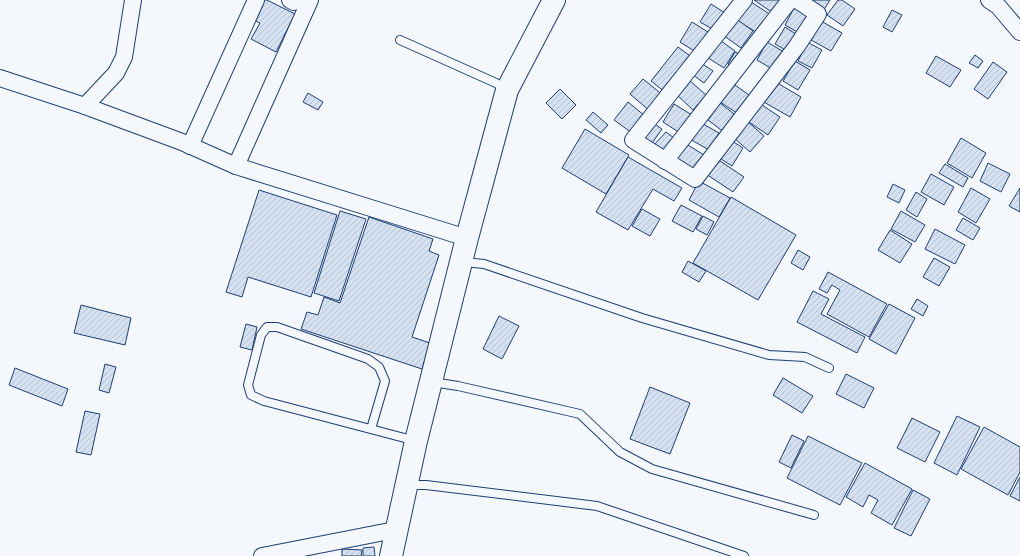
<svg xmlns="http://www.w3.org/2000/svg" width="1020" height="556" viewBox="0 0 1020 556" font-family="Manrope,sans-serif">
<defs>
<pattern id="building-hatch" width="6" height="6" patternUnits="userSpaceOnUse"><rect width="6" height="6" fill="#d5e0f0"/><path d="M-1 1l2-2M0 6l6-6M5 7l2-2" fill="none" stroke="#b6c1d1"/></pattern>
</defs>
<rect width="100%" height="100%" fill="#f4f7fb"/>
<!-- building -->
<g fill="url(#building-hatch)" stroke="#1d3f73">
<polygon points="263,0 267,0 295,14 276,52 251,39 260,23 253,20"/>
<polygon points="748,0 771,15 759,34 735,19"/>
<polygon points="754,0 785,0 776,15"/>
<polygon points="806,0 830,0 823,11"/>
<polygon points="838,0 842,0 855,9 843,26 827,15"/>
<polygon points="711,4 725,13 714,30 700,22"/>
<polygon points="794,8 809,17 799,33 785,25"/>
<polygon points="892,10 902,15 892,32 883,27"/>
<polygon points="735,18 753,31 741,48 723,35"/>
<polygon points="821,21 842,33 831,51 811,40"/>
<polygon points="692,22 711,34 699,54 680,42"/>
<polygon points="785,27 799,36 789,52 775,44"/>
<polygon points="717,38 735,51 724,68 705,56"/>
<polygon points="767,42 784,52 774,70 757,60"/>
<polygon points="807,42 822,50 812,68 798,61"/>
<polygon points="678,47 693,58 665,92 651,81"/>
<polygon points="735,52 741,55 734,68 728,64"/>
<polygon points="975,55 983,61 978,68 969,63"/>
<polygon points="936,56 961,70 950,87 926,73"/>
<polygon points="795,61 810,70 798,90 783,81"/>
<polygon points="993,62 1007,72 988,99 974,89"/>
<polygon points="701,63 713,71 704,83 693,75"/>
<polygon points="643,79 664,96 651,112 630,94"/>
<polygon points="689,80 706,95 693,110 676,94"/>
<polygon points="774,81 801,97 790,117 762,101"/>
<polygon points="732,83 752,97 740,115 720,102"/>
<polygon points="560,89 576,105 562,119 546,103"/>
<polygon points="308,93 323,102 318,110 303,102"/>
<polygon points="628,102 645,116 632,133 614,120"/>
<polygon points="720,103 738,117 725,133 708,120"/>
<polygon points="759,103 780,117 768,135 746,120"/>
<polygon points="674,104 692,115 680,133 663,122"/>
<polygon points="593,112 608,125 601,133 586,120"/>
<polygon points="698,121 719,133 709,150 688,138"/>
<polygon points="747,121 764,136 750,152 733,137"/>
<polygon points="652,122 662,129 650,146 640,139"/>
<polygon points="585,129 629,155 606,194 562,168"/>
<polygon points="666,132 675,139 662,154 653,146"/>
<polygon points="961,138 986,153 972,178 947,163"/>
<polygon points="729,139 743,148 732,166 718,157"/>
<polygon points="683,142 704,155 693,174 671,161"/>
<polygon points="628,157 682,188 674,201 653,189 628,230 596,212"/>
<polygon points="717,159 744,177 733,192 706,174"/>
<polygon points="988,163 1010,174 1001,192 980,181"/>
<polygon points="945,164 968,178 963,187 939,173"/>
<polygon points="931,174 954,187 944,205 921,192"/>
<polygon points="699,181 730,198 719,217 689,200"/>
<polygon points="893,184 905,190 899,203 887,197"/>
<polygon points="971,188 990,199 976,223 958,212"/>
<polygon points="1020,188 1020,212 1009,206"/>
<polygon points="259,190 337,215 311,297 248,277 242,297 226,292"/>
<polygon points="916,192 927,199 917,217 906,210"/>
<polygon points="731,197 796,235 758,300 693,263"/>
<polygon points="681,205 702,216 693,232 672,221"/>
<polygon points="642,209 660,219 650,236 632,226"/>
<polygon points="340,211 366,219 339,301 314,293"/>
<polygon points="901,211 925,225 915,242 891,229"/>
<polygon points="703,216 714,222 707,235 696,229"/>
<polygon points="369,217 433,239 429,251 439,255 412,337 430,343 422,369 301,329 307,312 318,315 324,297 340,303"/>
<polygon points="963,218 980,228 973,240 956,230"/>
<polygon points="935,229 965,245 955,264 925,249"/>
<polygon points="890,230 912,244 900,263 878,250"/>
<polygon points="798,250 810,257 803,270 791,263"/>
<polygon points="934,258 950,267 939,286 923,277"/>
<polygon points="688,261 706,271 699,282 682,272"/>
<polygon points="828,272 887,304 869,337 827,314 840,290 832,285 827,293 819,289"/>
<polygon points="813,291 829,299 821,314 865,337 857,353 797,322"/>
<polygon points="917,299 928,306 923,316 911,309"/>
<polygon points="889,304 915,318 896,354 869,339"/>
<polygon points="81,305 131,318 125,345 74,333"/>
<polygon points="499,316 519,326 502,359 483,349"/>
<polygon points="246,324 257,327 252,350 240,347"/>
<polygon points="105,364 116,367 109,393 99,390"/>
<polygon points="15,368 68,389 62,406 9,385"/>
<polygon points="846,374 874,388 864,408 836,394"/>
<polygon points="783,378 813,396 802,413 773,395"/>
<polygon points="650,387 690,403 670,454 630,439"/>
<polygon points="85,411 100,414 91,455 76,452"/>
<polygon points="957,416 980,427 957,475 934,463"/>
<polygon points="912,418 940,432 925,462 897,448"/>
<polygon points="984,427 1020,447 1020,472 1008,495 961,469"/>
<polygon points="792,435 804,441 791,468 779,462"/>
<polygon points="808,436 862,463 840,505 787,478"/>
<polygon points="865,463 912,489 892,525 871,513 878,500 869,495 863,507 846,497"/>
<polygon points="1020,477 1020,501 1010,496"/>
<polygon points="913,490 930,499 911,536 894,528"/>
<polygon points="374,547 375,556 363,556 363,548"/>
<polygon points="342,549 362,550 361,556 342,556"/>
</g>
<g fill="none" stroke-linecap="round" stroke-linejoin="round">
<!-- lane casing -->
<g stroke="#1d3f73" stroke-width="10">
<g id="lane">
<polyline points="400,40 496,83 506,90"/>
<polyline points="463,262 484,264 642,318 769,355 805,357 829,368"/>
<polyline points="432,382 458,386 580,414 620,452 652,469 814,515"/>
<polyline points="371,429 385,381 379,367 368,359 277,327 267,327 261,335 248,385 251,395 264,401 416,441"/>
<polyline points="408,485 426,485 597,506 744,556"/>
</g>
</g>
<!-- street casing -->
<g stroke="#1d3f73" stroke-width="18">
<g id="street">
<polyline points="290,0 294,2"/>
<polyline points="744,0 633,140 695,179 797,46 818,14 797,0"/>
<polyline points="989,0 998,6 1020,32"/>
<polyline points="0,78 85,106 182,142 236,166 467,238"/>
<polyline points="85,106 116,73 124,57 133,0"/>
<polyline points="190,146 256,0"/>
<polyline points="665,161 790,0"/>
<polyline points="236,166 310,0"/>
<polyline points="262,556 395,530"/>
</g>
</g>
<!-- secondary casing -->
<g stroke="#1d3f73" stroke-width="24">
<polyline id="secondary" points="391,556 416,441 467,238 507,90 554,0"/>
</g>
<!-- lane -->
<use href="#lane" stroke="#f4f7fb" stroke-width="8"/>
<!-- street -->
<use href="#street" stroke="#f4f7fb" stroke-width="16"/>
<!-- secondary -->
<use href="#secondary" stroke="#f4f7fb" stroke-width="22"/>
</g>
</svg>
